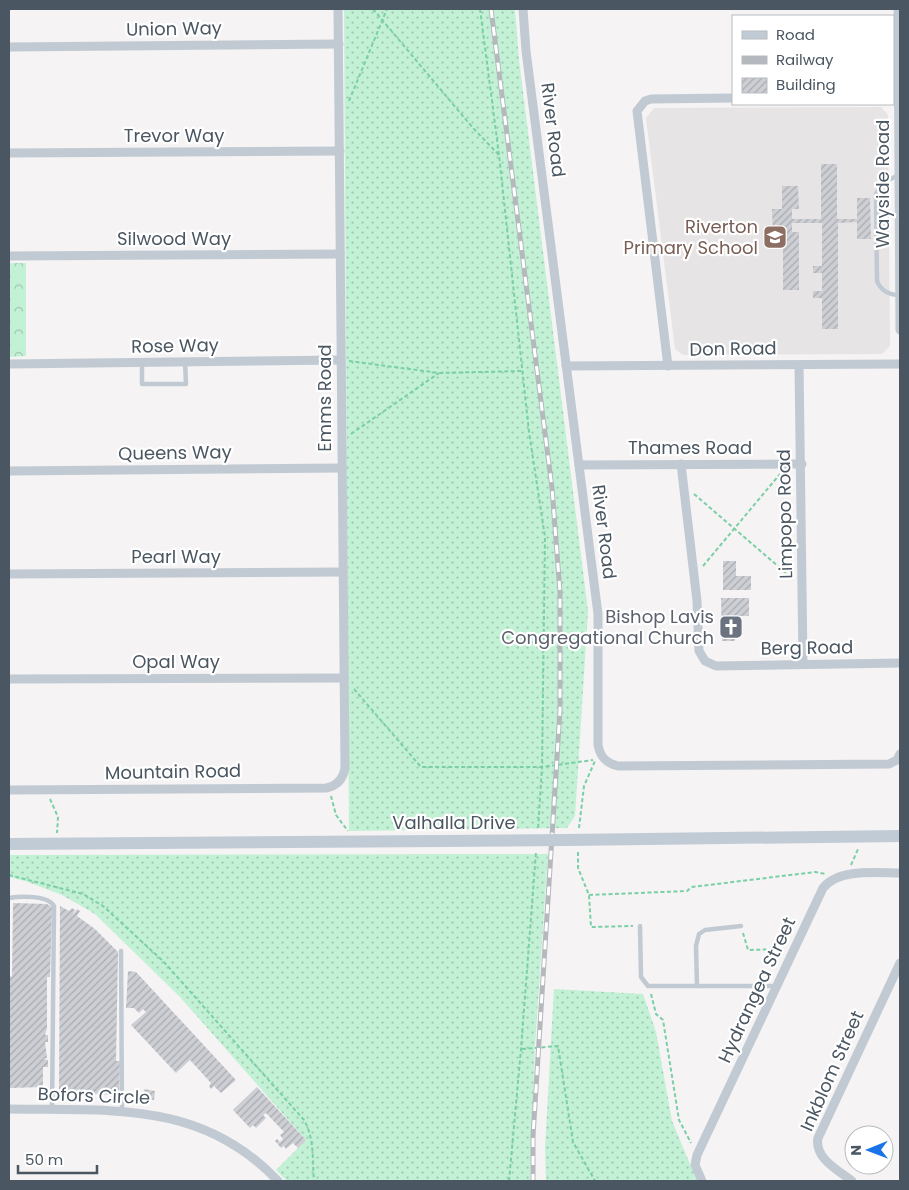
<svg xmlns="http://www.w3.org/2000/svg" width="909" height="1190" viewBox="0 0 909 1190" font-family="Poppins,sans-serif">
<defs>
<pattern id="grass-dots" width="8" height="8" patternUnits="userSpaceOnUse" patternTransform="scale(1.25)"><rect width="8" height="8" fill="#c3f1d5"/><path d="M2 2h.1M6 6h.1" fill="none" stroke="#a0c6b0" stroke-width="1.8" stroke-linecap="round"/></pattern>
<pattern id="forest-crowns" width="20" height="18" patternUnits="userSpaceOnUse" patternTransform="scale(1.25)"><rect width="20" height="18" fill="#c3f1d5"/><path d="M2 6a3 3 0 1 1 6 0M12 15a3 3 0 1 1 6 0" fill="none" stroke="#a0c6b0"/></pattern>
<pattern id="building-hatch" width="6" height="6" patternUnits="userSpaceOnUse" patternTransform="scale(1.25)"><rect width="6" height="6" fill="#cdcfd5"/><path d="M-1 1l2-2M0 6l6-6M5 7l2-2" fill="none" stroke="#a8abb0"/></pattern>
</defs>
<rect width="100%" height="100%" fill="#f5f3f3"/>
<!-- education -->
<polygon fill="#e6e4e5" points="881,107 888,115 890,346 882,354 683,355 675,349 646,118 654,108"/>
<!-- grass -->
<g fill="url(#grass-dots)">
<polygon points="344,9 515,9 519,60 588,611 575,816 567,828 349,831"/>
<polygon points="548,854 535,1046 530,1181 287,1181 276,1170 306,1140 180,997 95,914 62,895 25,881 9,877 9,855"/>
<polygon points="554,989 643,994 656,1032 672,1121 697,1181 546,1181 545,1148"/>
</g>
<!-- forest -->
<polygon fill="url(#forest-crowns)" points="9,263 26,263 26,356 9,357"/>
<!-- building -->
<g fill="url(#building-hatch)">
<polygon points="821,164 837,164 837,219 857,219 857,198 870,198 871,239 857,239 857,222 838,223 838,329 822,329 822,298 813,298 813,291 822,291 822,273 813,273 813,266 822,266 822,223 792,223 792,232 799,232 799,290 783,290 783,233 773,233 772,209 782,209 782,186 798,186 799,209 792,209 792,219 821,219"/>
<polygon points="723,561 736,561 736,576 751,576 751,590 723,590"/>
<polygon points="721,598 749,598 749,616 740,616 740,637 735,637 735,641 722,641"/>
<polygon points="13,903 47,904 52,907 50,977 47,977 47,1028 45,1035 48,1035 48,1042 45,1042 47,1058 43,1059 48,1060 48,1067 43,1067 43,1087 9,1088 10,976 12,977"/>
<polygon points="60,906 69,911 72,908 75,910 73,915 77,909 80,911 77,916 95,929 118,952 116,1061 120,1061 119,1095 59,1092"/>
<polygon points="128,971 136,972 236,1080 221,1093 214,1086 211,1089 209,1086 211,1083 190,1060 176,1073 131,1025 146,1012 143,1009 139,1013 134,1008 126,1008"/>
<polygon points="257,1087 306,1140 298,1148 293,1143 286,1149 284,1146 281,1148 275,1141 277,1139 280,1142 283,1139 280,1135 284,1132 266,1113 263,1115 266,1118 256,1128 253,1125 250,1128 233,1110"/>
<polygon points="144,1089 155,1091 154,1100 143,1099"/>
</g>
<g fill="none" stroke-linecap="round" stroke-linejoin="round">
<!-- path -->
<g stroke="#7ad0a6" stroke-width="2" stroke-dasharray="4 2.5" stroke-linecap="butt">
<polyline points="373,9 473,128 499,155"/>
<polyline points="480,9 499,155 529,432 545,537 542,767 538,830"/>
<polyline points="349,101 387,9"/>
<polyline points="349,361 439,373 521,371"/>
<polyline points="351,434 439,373"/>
<polyline points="694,494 793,579"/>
<polyline points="703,566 780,474"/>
<polyline points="354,689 421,767 542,767 593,760"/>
<polyline points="331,796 336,815 348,831"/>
<polyline points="50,799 58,817 57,833"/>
<polyline points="579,828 584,786 595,761"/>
<polyline points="578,852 578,868 589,895 591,927 633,926"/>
<polyline points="851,865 858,849"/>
<path d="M9,875L83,894L103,906L164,962L304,1120C315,1140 312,1159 314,1181"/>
<polyline points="589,895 687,891 692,887 815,872 826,874"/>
<polyline points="743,933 748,950 783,949"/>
<polyline points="651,994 656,1014 663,1020 679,1120 691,1143"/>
<polyline points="522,1049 558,1046 573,1142 595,1181"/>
<polyline points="509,1181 521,1049 536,852"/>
</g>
<!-- service -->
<g stroke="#c1cad2" stroke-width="4.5">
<path d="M899,175L884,182L876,194L877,281C881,291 889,295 900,295"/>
<polyline points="142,363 142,384 186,384 185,362"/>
<path d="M9,898C20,896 48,895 54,906L52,1110"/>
<polyline points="640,926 641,977 648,986 776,986"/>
<polyline points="121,951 122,1111"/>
<polyline points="697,986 696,946 699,934 705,930 741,926"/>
</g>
<!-- minor -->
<g stroke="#c1cad2" stroke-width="9">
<path d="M523,9L526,51L598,614V745C600,757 606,763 618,766L889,764L897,760L900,754"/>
<polyline points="898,9 900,330"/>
<polyline points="9,47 339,44"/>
<polyline points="9,153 340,151"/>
<polyline points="9,256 340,254"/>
<polyline points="9,364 341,360"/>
<polyline points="799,365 803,664"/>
<polyline points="566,366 900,364"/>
<polyline points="668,366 637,111 645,101 651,99 733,98"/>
<polyline points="681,464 697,601 699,651 705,661 716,666 900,663"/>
<polyline points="579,465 802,464"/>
<polyline points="9,471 342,468"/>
<polyline points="9,574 343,572"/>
<polyline points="9,679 344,678"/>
<path d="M9,790L326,788C337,786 343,779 345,768L338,9"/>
<path d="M9,1109C111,1111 201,1100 278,1181"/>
<path d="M702,1181L695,1165L697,1155L823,888C839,868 877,873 900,873"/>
<path d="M852,1181C838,1170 814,1158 818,1138L900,963"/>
</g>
<!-- secondary -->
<g stroke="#c1cbd6" stroke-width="12">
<polyline points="565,840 900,836"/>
<polyline points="9,844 441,841"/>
</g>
<!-- rail casing -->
<g stroke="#b5b8bd" stroke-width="5">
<polyline id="rail" points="491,9 552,488 560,592 560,710 533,1136 533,1181"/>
</g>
<!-- rail -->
<use href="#rail" stroke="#fff" stroke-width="3" stroke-dasharray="9" stroke-linecap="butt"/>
<!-- secondary-bridge -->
<polyline stroke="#c1cbd6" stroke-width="12" points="441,841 565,840"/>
</g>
<!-- icons -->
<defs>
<g id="school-square" transform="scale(1.25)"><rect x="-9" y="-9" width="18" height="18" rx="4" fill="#8d6e63" stroke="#fff"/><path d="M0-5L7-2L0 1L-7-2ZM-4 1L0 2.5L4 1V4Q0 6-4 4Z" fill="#fff"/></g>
<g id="church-square" transform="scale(1.25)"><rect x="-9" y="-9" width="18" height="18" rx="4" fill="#6b7280" stroke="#fff"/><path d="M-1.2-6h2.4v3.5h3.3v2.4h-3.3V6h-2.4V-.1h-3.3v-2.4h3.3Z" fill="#fff"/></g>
</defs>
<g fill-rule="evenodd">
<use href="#school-square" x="775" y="237"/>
<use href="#church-square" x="731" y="627"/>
</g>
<g text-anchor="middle" stroke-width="4.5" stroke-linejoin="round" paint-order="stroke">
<!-- street labels -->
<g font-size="18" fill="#4a5661" stroke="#fff">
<text transform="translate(174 29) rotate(-1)" y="6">Union Way</text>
<text transform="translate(553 130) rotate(83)" y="6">River Road</text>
<text x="174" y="142">Trevor Way</text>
<text transform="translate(883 184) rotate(-90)" y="6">Wayside Road</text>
<text x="174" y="245">Silwood Way</text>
<text transform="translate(175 346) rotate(-1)" y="6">Rose Way</text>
<text transform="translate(733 349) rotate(-1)" y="6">Don Road</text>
<text transform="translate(325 398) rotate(-90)" y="6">Emms Road</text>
<text x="690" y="454">Thames Road</text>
<text transform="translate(175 453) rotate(-1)" y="6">Queens Way</text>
<text transform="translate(785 514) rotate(-91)" y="6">Limpopo Road</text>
<text transform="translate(604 532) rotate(83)" y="6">River Road</text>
<text x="176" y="563">Pearl Way</text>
<text transform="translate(807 648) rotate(-1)" y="6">Berg Road</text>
<text x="176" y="668">Opal Way</text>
<text transform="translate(173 772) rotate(-1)" y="6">Mountain Road</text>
<text x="454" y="829">Valhalla Drive</text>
<text transform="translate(757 990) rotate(-65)" y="6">Hydrangea Street</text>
<text transform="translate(832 1071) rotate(-66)" y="6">Inkblom Street</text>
<text transform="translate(94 1096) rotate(2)" y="6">Bofors Circle</text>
</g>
<!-- education labels -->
<g font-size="18" fill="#785e54" stroke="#fff" text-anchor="end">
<text x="758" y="233">Riverton<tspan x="758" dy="21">Primary School</tspan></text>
</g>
<!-- worship labels -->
<g font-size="18" fill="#5b616d" stroke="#fff" text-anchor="end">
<text x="714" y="623">Bishop Lavis<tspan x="714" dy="21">Congregational Church</tspan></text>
</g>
</g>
<!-- border -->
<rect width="909" height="1190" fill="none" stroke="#4a5661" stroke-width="20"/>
<!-- legend -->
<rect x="732" y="15" width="162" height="90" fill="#ffffff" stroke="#b7bbc0"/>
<rect x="742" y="31" width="25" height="8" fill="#c1cbd6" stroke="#b7bbc0"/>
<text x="776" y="40" font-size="15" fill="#4a5661">Road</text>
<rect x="742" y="56" width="25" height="8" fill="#b5b8bd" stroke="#b7bbc0"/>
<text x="776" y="65" font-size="15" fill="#4a5661">Railway</text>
<rect x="742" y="78" width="25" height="15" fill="url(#building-hatch)" stroke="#b7bbc0"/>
<text x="776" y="90" font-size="15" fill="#4a5661">Building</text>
<!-- north arrow -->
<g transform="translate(869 1150) rotate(269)"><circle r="24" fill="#ffffff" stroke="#b7bbc0"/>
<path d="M0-4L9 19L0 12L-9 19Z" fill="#1a73e8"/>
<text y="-8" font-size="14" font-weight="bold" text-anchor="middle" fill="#4a5661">N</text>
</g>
<!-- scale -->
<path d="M18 1165v8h79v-8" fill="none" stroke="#4a5661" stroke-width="2.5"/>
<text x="25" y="1165" font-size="15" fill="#4a5661" stroke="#ffffff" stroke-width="4" paint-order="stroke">50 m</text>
</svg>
